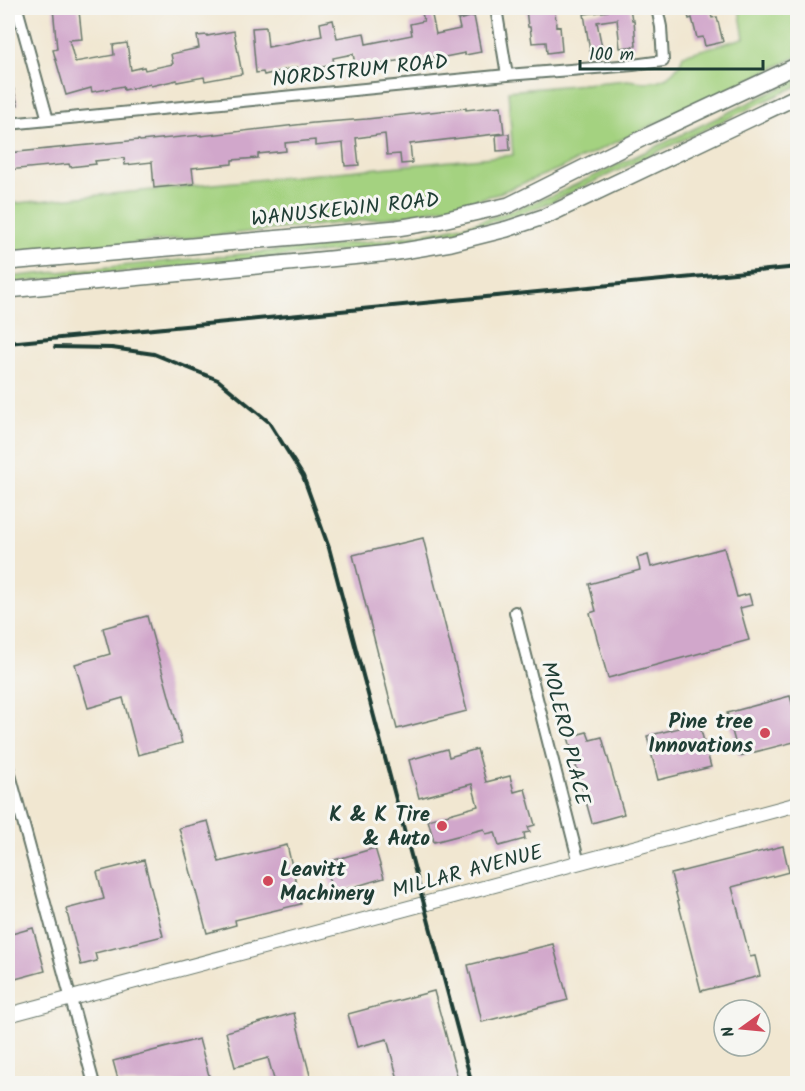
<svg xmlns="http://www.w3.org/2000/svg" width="805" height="1091" viewBox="0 0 805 1091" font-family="Kalam,sans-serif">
<rect width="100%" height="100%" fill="#f6f6f2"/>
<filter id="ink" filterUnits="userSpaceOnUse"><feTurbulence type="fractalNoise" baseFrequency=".0167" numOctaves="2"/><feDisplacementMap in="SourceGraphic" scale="12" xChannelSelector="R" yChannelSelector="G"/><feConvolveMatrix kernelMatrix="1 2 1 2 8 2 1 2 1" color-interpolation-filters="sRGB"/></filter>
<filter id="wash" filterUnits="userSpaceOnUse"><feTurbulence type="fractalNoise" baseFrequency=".008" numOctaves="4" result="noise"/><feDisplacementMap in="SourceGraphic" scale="24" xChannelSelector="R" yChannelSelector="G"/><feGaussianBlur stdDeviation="1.35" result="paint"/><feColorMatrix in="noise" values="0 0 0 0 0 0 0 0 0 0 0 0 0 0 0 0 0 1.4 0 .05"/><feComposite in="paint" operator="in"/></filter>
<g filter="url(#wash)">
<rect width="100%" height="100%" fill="#f1e7d1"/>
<!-- green -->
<g fill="#a4d280" stroke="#62885a" stroke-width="1.5">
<polygon points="739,8 797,8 797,57 561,168 494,195 457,205 409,215 352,222 8,256 8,204 513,155 508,91 627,80 644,82 657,81 667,77 673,72 680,64 683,55 744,38"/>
<path d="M797,80V86L551,202L525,212L454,233L416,241L349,250L8,283V277L384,240C410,236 436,232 462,226C494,218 525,206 556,194Z"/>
</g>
<g id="blocks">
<!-- building -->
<g fill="#d1a7cb">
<polygon points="53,8 77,8 78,11 79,11 82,39 69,40 75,62 114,55 113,45 127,43 131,70 144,67 145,70 173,64 171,54 199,48 197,36 207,35 207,36 234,31 242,74 205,81 204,77 177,82 177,80 151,86 150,84 124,90 123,86 92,92 91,88 66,95 53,50 57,49"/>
<polygon points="536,8 555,8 556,27 560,26 562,51 547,53 546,42 532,43 530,27 528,27 526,9"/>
<polygon points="607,8 630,8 632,20 634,20 636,46 620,48 617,19 597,22 602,48 590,51 584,14 608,11"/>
<polygon points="686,8 709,8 712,18 717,17 723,42 705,46 703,37 697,38 692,18 689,19"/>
<polygon points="431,11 436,34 460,29 458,20 474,16 481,52 465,55 465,53 435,59 434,56 401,60 372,66 371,61 355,64 353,54 333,58 334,65 298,71 297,67 264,75 263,72 256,73 252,28 266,27 268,47 322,36 320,23 333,20 337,38 364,33 366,44 412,35 410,24 424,21 422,13"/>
<polygon points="10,76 18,105 8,108 8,77"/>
<polygon points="501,106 504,133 410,144 412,163 401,164 400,154 387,155 385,134 356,138 359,165 345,166 343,143 315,146 315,140 285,143 286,151 258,154 258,158 232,160 232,164 192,168 194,184 154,188 152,162 125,165 124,158 95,161 96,164 70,167 69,164 8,170 8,153 139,140 140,141 201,135 201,136 313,123 367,119 466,108 466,110"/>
<polygon points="509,134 510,150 497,151 496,135"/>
<polygon points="423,538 467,711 397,729 353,555"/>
<polygon points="724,548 737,597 749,594 752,605 740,608 749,640 608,678 590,613 596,611 589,584 640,570 637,558 648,555 651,567"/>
<polygon points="147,616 182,743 138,755 123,698 88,708 75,664 110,654 103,628"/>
<polygon points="790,696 798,725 798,741 739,756 727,713"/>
<polygon points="699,723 711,767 658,780 647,736"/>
<polygon points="587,732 590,740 602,737 624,814 592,823 568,737"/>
<polygon points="447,749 449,757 477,749 486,782 510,776 514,792 525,789 535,825 528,827 530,832 524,833 525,839 499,846 495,832 486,834 484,829 434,842 428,820 478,806 472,784 419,798 409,760"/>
<polygon points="208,821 219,862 287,845 301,904 235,920 236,925 207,933 179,828"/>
<polygon points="783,846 789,872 732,887 750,957 755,956 760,976 701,991 671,874"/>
<polygon points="375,848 384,878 333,893 324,863"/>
<polygon points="144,860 163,936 95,953 97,961 81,965 66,909 104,899 97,872"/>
<polygon points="33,928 45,971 8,981 8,935"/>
<polygon points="553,944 568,1000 482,1022 468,965"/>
<polygon points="434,991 459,1083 399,1083 387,1039 357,1047 348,1014"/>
<polygon points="294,1013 312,1083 275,1083 268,1058 235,1067 226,1032"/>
<polygon points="199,1039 211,1083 119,1083 113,1061"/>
</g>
</g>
</g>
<g filter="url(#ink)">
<use href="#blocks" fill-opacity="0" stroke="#68786b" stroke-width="1.5"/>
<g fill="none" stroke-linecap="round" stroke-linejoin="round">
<!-- minor casing -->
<g stroke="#68786b" stroke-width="14">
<g id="minor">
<polyline points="17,8 48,120"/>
<polyline points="496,8 507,75"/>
<polyline points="8,124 507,75 633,65 663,61 661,27 657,8"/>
<polyline points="515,612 579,863"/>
<polyline points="8,767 94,1084"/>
</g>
</g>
<!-- tertiary casing -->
<g stroke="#68786b" stroke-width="16">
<polyline id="tertiary" points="8,1015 798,804"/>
</g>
<!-- secondary casing -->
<g stroke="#68786b" stroke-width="18">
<g id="secondary">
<polyline points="8,262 397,228 434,222 509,205 649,135 798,65"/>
<polyline points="8,290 391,253 451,243 507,229 546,216 798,96"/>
</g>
</g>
<!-- minor -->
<use href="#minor" stroke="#fff" stroke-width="10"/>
<!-- tertiary -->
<use href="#tertiary" stroke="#fff" stroke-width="14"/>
<!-- secondary -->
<use href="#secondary" stroke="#fff" stroke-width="15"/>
<!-- rail -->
<g stroke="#1f3d34" stroke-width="4">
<polyline points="8,343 798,267"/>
<polyline points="55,347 112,348 154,354 218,380 269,422 303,476 329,548 472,1084"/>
</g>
</g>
</g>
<!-- markers -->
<g fill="#d1495b" stroke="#f6f6f2" stroke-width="2">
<circle cx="765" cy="733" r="6"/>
<circle cx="442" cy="826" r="6"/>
<circle cx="268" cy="881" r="6"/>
</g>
<g text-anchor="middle" stroke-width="6" stroke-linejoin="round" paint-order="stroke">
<!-- street labels -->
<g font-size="21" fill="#1f3d34" stroke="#f6f6f2">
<text transform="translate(360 70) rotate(-6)" y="7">NORDSTRUM ROAD</text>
<text transform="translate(345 209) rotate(-6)" y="7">WANUSKEWIN ROAD</text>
<text transform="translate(566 733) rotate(76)" y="7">MOLERO PLACE</text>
<text transform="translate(467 871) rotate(-15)" y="7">MILLAR AVENUE</text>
</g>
<!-- poi labels -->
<g font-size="21" font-weight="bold" fill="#1f3d34" stroke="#f6f6f2" text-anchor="end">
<text x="753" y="728">Pine tree<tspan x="753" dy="24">Innovations</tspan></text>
<text x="430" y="821">K &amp; K Tire<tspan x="430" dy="24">&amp; Auto</tspan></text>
<text x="280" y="876" text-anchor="start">Leavitt<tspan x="280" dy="24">Machinery</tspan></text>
</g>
</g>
<!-- margin -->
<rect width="805" height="1091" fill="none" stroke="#f6f6f2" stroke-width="30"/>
<!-- north arrow -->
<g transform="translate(742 1028) rotate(255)"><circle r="28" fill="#f6f6f2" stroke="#a0aca6" stroke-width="1.5"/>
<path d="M0-4.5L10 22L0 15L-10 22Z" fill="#d1495b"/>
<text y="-9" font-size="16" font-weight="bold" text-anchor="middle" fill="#1f3d34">N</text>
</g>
<!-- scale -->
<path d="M580 60v9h183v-9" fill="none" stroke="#1f3d34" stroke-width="3"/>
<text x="589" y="60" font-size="18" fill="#1f3d34" stroke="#f6f6f2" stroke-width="4.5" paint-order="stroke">100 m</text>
</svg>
